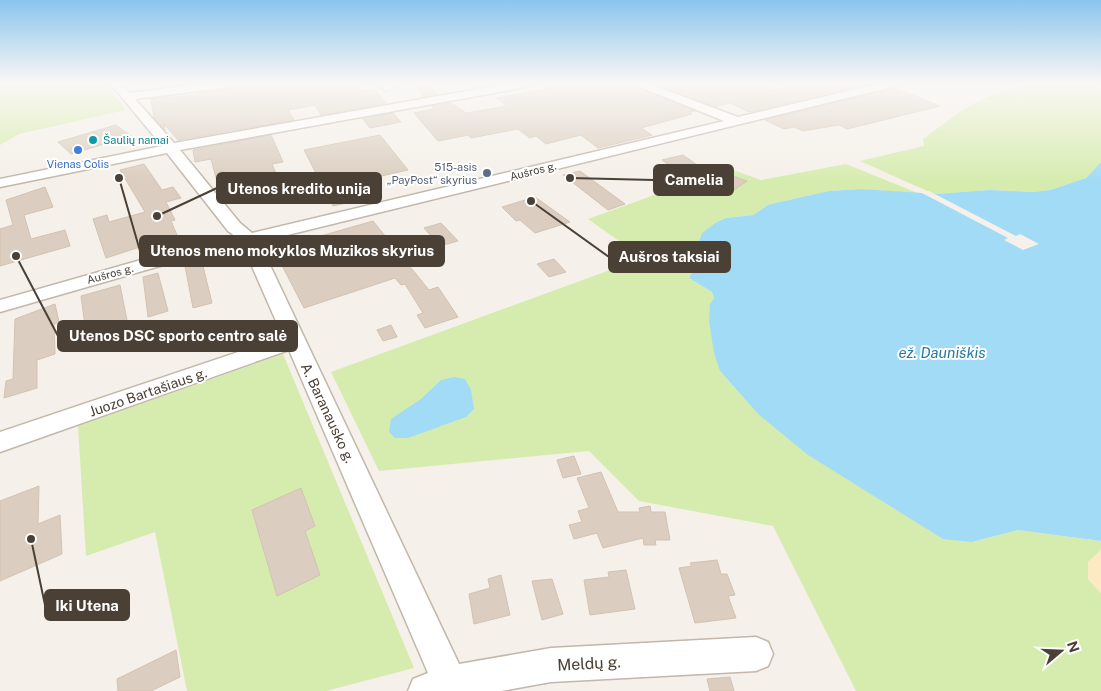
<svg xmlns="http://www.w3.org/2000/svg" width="1101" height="691" viewBox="0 0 1101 691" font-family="'Public Sans',sans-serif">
<rect width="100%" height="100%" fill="#f5f0e9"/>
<!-- green -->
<g fill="#d6ecaf">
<polygon points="0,84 105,84 126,110 19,134 0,145"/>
<path d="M1101,84V162L1086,178L1050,190L1033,192L989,190L941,194H934L860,161L924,146L923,139C940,127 957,112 977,102C1015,82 1059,84 1101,84Z"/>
<polygon points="846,164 920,194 861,189 829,191 775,203 768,205 753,215 726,218 717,222 698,245 697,262 689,278 712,292 714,298 710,304 720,371 758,414 972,542 1018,530 1101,541 1101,550 1088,562 1088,579 1101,593 1101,691 856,691 773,526 639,501 589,451 379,471 331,372 643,258 588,219 704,177 733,170 761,180"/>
<polygon points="283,354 414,668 326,691 187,691 155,532 86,556 78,426"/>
</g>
<!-- sand -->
<polygon fill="#fceac3" points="1101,550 1101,593 1088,579 1088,562"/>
<!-- water -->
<g fill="#a1dbf6">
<polygon points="1101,162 1101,541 1018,530 972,542 943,539 808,455 758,414 720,371 714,353 709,321 710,304 714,298 712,292 689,278 697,262 698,245 702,233 717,222 726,218 753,215 768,205 775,203 829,191 861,189 937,194 989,190 1033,192 1050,190 1086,178"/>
<polygon points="454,377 465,379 471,390 474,409 466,417 408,438 395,438 389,432 391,419 421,399 441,380"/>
</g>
<!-- pier -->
<polygon fill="#f5f0e9" points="929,191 1016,236 1020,234 1039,244 1023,250 1004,240 1008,238 920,192"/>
<!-- building -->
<g fill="#dbcec0" stroke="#d3c2b0">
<polygon points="238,84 314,84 314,87 329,85 332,87 354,84 363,91 374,89 386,103 321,115 315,105 288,110 294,120 178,140 164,124 165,130 154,118 151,99 198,95 198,93 231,89"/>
<polygon points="414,84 425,84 439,94 424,97"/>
<polygon points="571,84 631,84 695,111 689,112 692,114 641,128 652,135 598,148 581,135 546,144 536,136 530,138 518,129 471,138 468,135 438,141 414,113 434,109 432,106 451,103 466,113 507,106 497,98"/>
<polygon points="655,84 760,84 774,90 803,84 868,84 749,112 730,103 715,107"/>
<polygon points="894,88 940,106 847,129 839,125 803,131 794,127 784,129 765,120"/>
<polygon points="393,113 401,122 370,128 363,119"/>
<polygon points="116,125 131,136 71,154 58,142"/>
<polygon points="271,135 283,162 272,164 277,176 219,189 211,159 195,162 193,150"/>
<polygon points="380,135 408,170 341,185 351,202 333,206 304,150"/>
<polygon points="683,155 713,176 727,174 747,181 734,190 727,193 714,195 700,193 694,188 699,167 678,172 662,160"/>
<polygon points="144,164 162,190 173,187 181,198 166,202 175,220 171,221 177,235 106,258 93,219 107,215 109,222 145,212 120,170"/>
<polygon points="580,171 625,204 608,210 563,175"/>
<polygon points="45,187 53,207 24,215 31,239 65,230 70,246 0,266 0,229 13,225 6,200"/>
<polygon points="535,197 570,222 535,233 520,220 516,221 502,207"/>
<polygon points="373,221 429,290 438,287 458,317 425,328 417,315 423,313 405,284 401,285 395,278 304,308 276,254 281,252 279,248"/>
<polygon points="441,223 458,241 440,246 424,228"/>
<polygon points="554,259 566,272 549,277 537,264"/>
<polygon points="202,262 212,303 193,308 185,266"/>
<polygon points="158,273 168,311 148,317 143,277"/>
<polygon points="120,285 127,320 86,333 81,296"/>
<polygon points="55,304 59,322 54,324 55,354 37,360 37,388 4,398 6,381 13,379 15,319"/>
<polygon points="391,325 397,337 383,341 377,330"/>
<polygon points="574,456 581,474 563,478 557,460"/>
<polygon points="601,472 618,512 640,512 639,508 650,506 651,512 665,512 670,540 655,540 656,545 644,545 643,538 603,548 597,533 574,539 569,525 582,522 578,511 589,508 577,478"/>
<polygon points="39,486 38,524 60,515 62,554 0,581 0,501"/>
<polygon points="301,488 315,526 305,531 320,575 277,596 252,510"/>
<polygon points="717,560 721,574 727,574 735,595 728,596 736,618 695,623 679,568 692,566 690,563"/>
<polygon points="626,570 635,609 590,615 584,580 609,577 608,572"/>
<polygon points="501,575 510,615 474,624 469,594 490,588 488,579"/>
<polygon points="552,579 563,614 542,620 532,581"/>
<polygon points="176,650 180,677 151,691 118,691 117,679"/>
<polygon points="730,677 734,691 710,691 707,679"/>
</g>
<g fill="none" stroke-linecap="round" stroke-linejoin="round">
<!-- minor casing -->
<g stroke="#c2b7aa" stroke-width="3">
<g id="minor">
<polygon points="111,84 122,84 130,93 201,84 236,84 231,87 135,99 174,143 506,84 531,84 526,87 180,150 240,223 252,233 724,121 633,84 649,84 738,117 877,84 897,84 896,86 259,242 459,664 551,648 756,637 768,642 773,654 768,666 756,671 551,682 501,691 408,691 413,679 428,673 289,350 0,452 0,432 283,337 243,246 160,266 0,312 0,300 148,258 236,237 228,231 167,153 0,187 0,179 162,146"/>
<polygon points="375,84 389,84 393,88 387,91"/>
</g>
</g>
<!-- minor -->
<use href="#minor" fill="#fff" fill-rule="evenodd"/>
</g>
<!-- sky -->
<linearGradient id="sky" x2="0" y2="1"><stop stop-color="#8bc4ee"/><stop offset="0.46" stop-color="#faf8f5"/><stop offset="1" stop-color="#faf8f5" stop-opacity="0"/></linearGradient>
<rect width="1101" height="181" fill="url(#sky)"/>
<!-- markers -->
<circle fill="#0f9aa8" stroke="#fff" stroke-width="2" cx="93" cy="140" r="5"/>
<circle fill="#3f7fe0" stroke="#fff" stroke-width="2" cx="78" cy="150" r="5"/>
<circle fill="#5c6f8a" stroke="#fff" stroke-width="2" cx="487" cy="173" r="5"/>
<g text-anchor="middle" stroke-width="4" stroke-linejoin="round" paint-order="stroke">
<!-- far-culture labels -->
<g font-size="11" fill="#0d838f" stroke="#fff" text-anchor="start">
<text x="103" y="144">Šaulių namai</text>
</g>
<!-- far-shop labels -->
<g font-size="11" fill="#366cbe" stroke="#fff">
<text x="78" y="168">Vienas Colis</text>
</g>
<!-- far-service labels -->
<g font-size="11" fill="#4e5e75" stroke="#fff" text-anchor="end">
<text x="477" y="171">515-asis<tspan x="477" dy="13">„PayPost“ skyrius</tspan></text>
</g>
<!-- far-street labels -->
<g font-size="11" fill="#4a4036" stroke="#fff">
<text transform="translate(533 171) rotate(-14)" y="4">Aušros g.</text>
<text transform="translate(110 274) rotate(-15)" y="4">Aušros g.</text>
</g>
<!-- street labels -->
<g font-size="14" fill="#4a4036" stroke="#fff">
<text transform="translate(148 392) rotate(-19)" y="5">Juozo Bartašiaus g.</text>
<text transform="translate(328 413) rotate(65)" y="5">A. Baranausko g.</text>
</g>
<!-- water labels -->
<g font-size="15" font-style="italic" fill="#237aa5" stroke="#fff">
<text x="942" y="358">ež. Dauniškis</text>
</g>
<!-- near-street labels -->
<g font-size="16" fill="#4a4036" stroke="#fff">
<text transform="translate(589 663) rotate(-3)" y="6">Meldų g.</text>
</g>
</g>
<!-- callouts -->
<path fill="none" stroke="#4a4036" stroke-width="2" d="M570 178L654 180M157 216L217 188M119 178L140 251M531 201L609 257M16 256L58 336M31 539L45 605"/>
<g fill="#4a4036" stroke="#fff" stroke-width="2">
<circle cx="570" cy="178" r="5"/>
<circle cx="157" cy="216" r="5"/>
<circle cx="119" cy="178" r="5"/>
<circle cx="531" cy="201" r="5"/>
<circle cx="16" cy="256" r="5"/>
<circle cx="31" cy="539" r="5"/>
</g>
<g fill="#4a4036" stroke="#4a4036" stroke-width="2">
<rect x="654" y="165" width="79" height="30" rx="5"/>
<rect x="217" y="173" width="164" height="30" rx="5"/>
<rect x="140" y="236" width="304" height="30" rx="5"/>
<rect x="609" y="242" width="121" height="30" rx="5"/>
<rect x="58" y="321" width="239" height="30" rx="5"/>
<rect x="45" y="590" width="84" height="30" rx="5"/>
</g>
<g font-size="15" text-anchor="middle" font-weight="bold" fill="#fff">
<text x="694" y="185">Camelia</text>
<text x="299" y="194">Utenos kredito unija</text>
<text x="292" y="256">Utenos meno mokyklos Muzikos skyrius</text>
<text x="669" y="262">Aušros taksiai</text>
<text x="178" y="341">Utenos DSC sporto centro salė</text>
<text x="87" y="611">Iki Utena</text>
</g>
<!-- north arrow -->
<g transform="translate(1061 651) rotate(71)" stroke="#ffffff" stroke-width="4" paint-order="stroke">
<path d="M0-4L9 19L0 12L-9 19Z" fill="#4a4036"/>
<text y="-8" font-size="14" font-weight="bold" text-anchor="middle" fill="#4a4036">N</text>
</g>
</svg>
